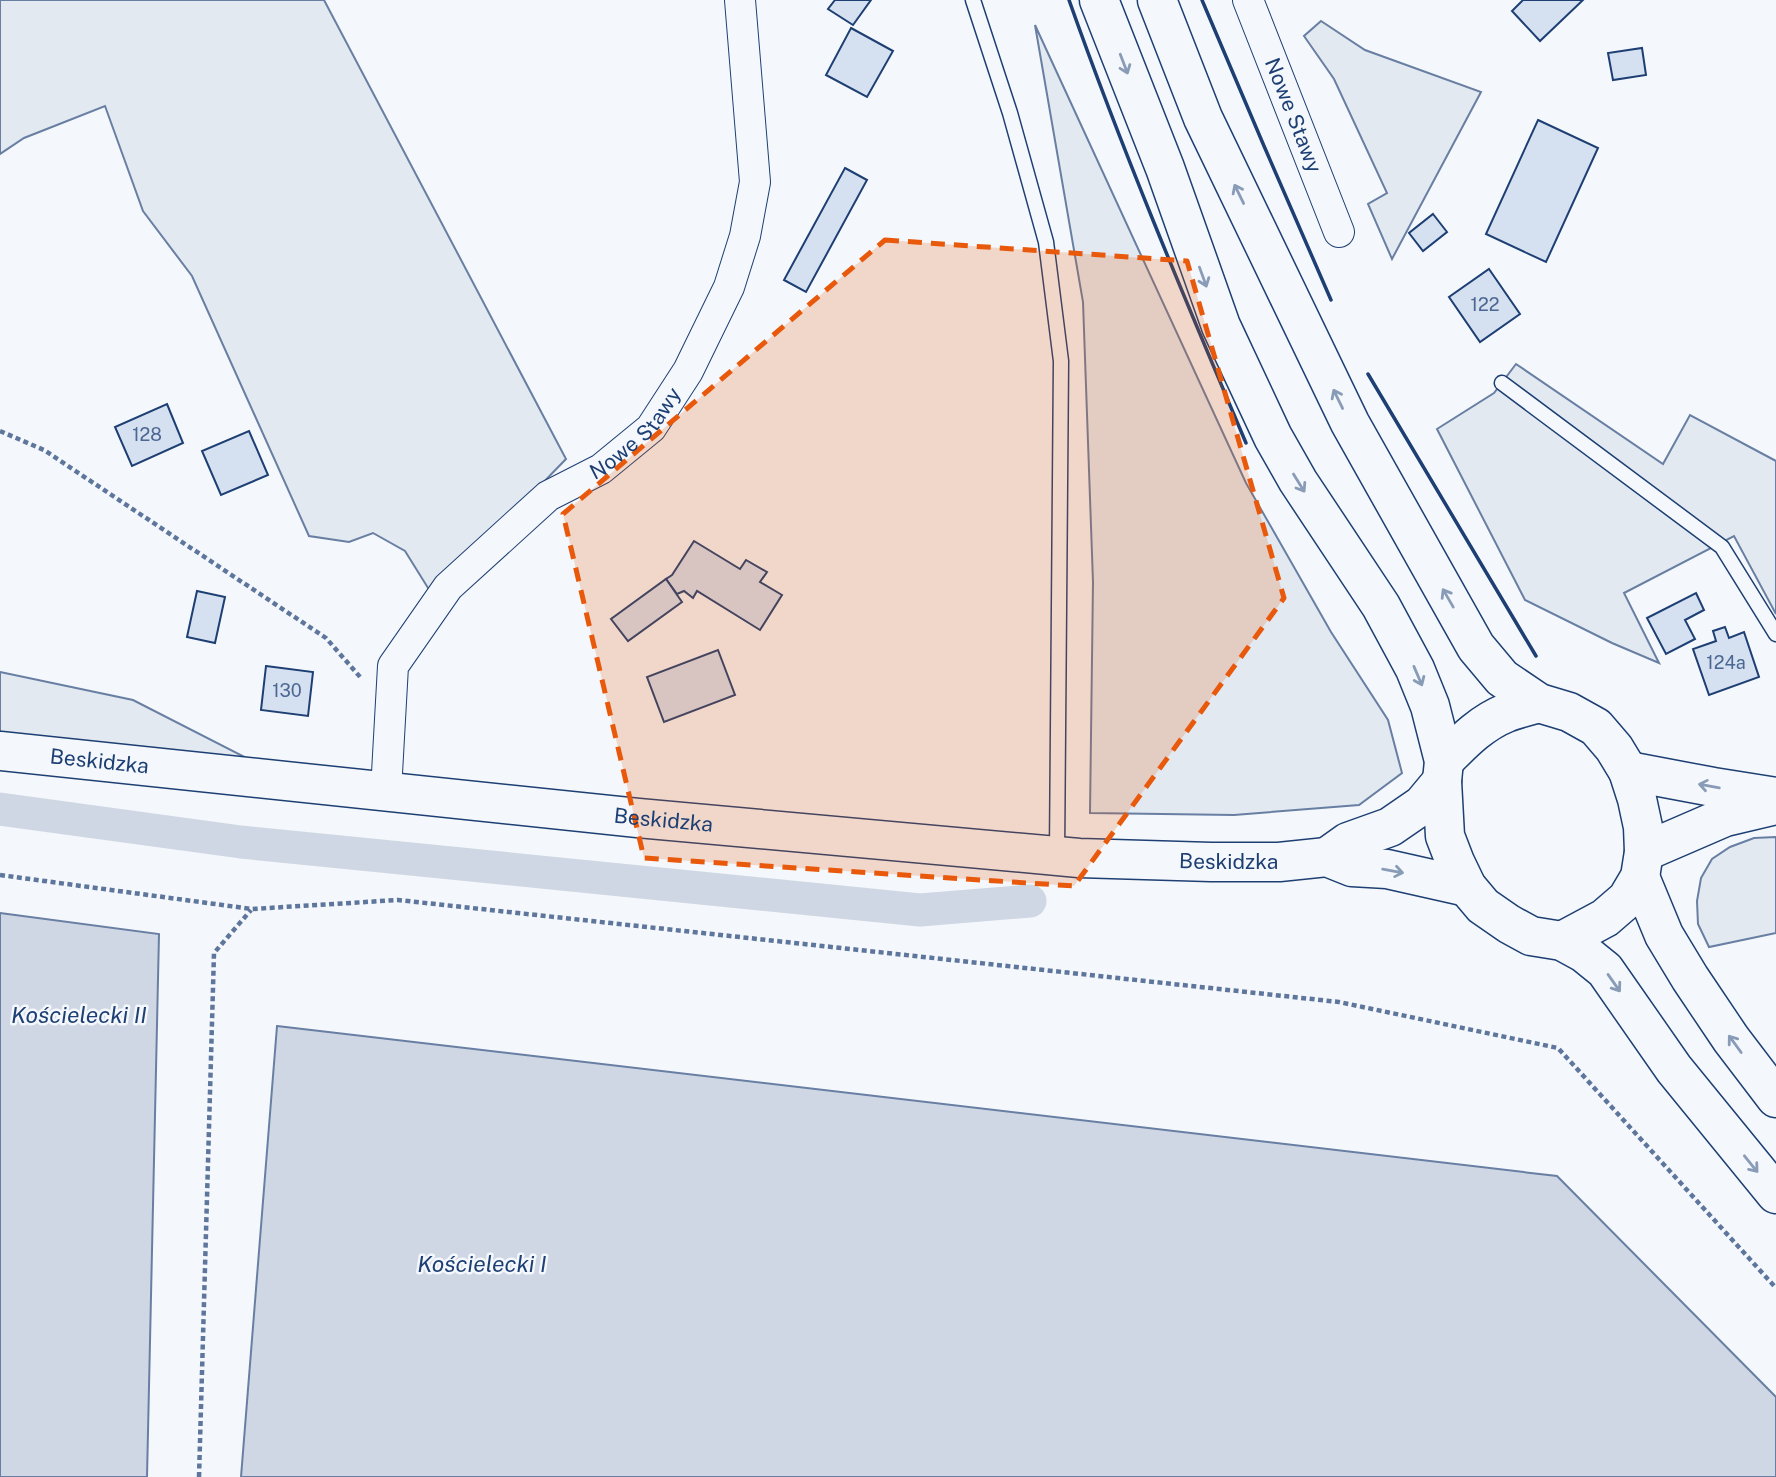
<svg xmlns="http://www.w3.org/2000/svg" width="1776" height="1477" viewBox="0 0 1776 1477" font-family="'Public Sans',sans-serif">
<rect width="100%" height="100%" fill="#f4f7fb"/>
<!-- green -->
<g fill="#e3e9f0" stroke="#687fa3" stroke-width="2">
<polygon points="0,0 324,0 566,459 433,596 405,551 373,533 349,542 309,536 192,276 143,211 105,106 24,138 0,154"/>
<polygon points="1321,21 1365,50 1481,92 1392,259 1368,204 1387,193 1334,79 1304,36"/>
<polygon points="1035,25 1246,483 1331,632 1388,720 1402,773 1359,805 1234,815 1090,813 1093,582 1083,302"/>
<polygon points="1516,364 1663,464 1690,415 1776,461 1776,614 1734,536 1624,593 1659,663 1612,643 1525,600 1437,429 1494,393"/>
<polygon points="0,672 133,700 272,771 0,734"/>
<polygon points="1776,837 1776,933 1709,947 1698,924 1697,901 1701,878 1712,859 1730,847 1754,838"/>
</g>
<!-- water -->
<g fill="#cfd7e4" stroke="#687fa3" stroke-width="2">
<polygon points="0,913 159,934 147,1477 0,1477"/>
<polygon points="277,1026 1557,1176 1776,1397 1776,1477 241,1477"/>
</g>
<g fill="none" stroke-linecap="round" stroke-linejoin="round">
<!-- canal -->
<polyline stroke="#cfd7e4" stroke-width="33" points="0,809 241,842 920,910 1030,901"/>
</g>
<!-- building -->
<g fill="#d5e0f0" stroke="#1d3f73" stroke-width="2">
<polygon points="835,0 871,0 853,25 828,9"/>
<polygon points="1523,0 1583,0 1540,41 1512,11"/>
<polygon points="851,28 893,51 867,97 826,75"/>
<polygon points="1642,48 1646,75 1613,80 1608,53"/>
<polygon points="1538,120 1598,148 1546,262 1486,234"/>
<polygon points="845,168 867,180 806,292 784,280"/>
<polygon points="1433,214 1447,232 1423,251 1409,233"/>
<polygon points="1489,269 1520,314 1480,342 1449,297"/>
<polygon points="167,404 183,443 132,466 115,427"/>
<polygon points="249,431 268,475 221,495 202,451"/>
<polygon points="694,541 740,569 746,560 767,572 760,582 782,595 760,630 697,591 693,598 684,591 677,594 666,579 672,575"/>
<polygon points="666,579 682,602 628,641 611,619"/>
<polygon points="197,591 225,597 215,643 187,637"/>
<polygon points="1696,593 1704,610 1685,620 1695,639 1666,654 1647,618"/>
<polygon points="1725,627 1729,638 1744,632 1759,677 1709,695 1693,649 1716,641 1713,631"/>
<polygon points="718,650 735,695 664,722 647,677"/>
<polygon points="266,666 313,672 308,716 261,710"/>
</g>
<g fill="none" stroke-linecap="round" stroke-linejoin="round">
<!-- lane casing -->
<g stroke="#1d3f73" stroke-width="17">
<g id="lane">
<polyline points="973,0 1010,113 1046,242 1061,361 1057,854"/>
<polyline points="1502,383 1722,547 1776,634"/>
</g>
</g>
<!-- street casing -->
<g stroke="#1d3f73" stroke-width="32">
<g id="street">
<path id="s1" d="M1248,0L1339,232"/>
<path id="s2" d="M386,791L393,666L448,587L548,496L601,469L651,428L688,371L729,287L745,236L755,182L740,0"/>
</g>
</g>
<!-- secondary casing -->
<g stroke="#1d3f73" stroke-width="41">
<g id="secondary">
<polyline points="1099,0 1165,168 1221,326 1273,437 1298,481 1381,606 1415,669 1430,706 1444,761 1442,781 1445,836 1455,862 1467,887 1483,906 1509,924 1531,936 1562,941 1584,953 1605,970 1674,1069 1776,1194"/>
<polyline points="1157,0 1203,118 1350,423 1476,647 1502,678 1539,703 1569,712 1596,727 1614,748 1628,771 1637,799 1643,827 1644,852 1640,877 1627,899 1605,918 1562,941"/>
<path id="s3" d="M0,751L638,818L1079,858L1211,862H1279L1327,857L1352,867L1387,869L1467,887"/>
<path d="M1444,761C1463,742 1481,723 1506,713C1516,709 1528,706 1539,703"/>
<polyline points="1628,771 1713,787 1776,797"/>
<polyline points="1644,852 1725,817 1776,805"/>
<polyline points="1327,857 1348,842 1390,827 1422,805 1442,781"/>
<polyline points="1640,877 1664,935 1690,978 1731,1039 1776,1098"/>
</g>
</g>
<!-- path -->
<g stroke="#5e769c" stroke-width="4.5" stroke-dasharray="5 3.5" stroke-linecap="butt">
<polyline points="0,431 44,450 326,638 361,678"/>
<polyline points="0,875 252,909 398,900 1339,1002 1558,1048 1776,1288"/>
<polyline points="199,1477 214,953 251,910"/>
</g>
<!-- lane -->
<use href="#lane" stroke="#f4f7fb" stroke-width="14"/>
<!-- street -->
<use href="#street" stroke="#f4f7fb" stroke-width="30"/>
<!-- secondary -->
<use href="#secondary" stroke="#f4f7fb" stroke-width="38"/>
<!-- wall -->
<g stroke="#1d3f73" stroke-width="3.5">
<path d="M1069,0C1122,150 1184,297 1246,443"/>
<polyline points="1202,0 1264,146 1331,300"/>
<polyline points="1368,374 1536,656"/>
</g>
</g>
<!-- one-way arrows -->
<defs><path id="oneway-shaft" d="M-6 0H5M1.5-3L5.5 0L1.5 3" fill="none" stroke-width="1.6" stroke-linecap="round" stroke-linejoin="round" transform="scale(1.75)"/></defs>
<g stroke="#889bb7">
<use href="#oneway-shaft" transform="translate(1124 64) rotate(69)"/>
<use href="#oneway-shaft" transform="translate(1239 194) rotate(-116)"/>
<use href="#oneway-shaft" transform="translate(1203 277) rotate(70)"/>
<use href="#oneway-shaft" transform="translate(1338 399) rotate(-116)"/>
<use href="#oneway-shaft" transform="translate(1299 483) rotate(58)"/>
<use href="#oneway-shaft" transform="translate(1448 598) rotate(-120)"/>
<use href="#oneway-shaft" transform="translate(1418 676) rotate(67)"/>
<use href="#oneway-shaft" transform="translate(1709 786) rotate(-170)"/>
<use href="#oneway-shaft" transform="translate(1393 871) rotate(10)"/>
<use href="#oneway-shaft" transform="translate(1614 983) rotate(55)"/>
<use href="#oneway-shaft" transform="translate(1735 1044) rotate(-126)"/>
<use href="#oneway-shaft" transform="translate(1751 1164) rotate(51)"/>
</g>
<!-- marked area -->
<path fill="#e8590c" fill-opacity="0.2" stroke="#e8590c" stroke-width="5" stroke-dasharray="14 9" stroke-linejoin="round" d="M885,240L1187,261L1284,598L1074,886L644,858L563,514Z"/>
<g text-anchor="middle" stroke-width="5" stroke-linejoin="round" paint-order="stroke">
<!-- number labels -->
<g font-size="18" fill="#4b6792">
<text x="1485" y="311">122</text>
<text x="147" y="441">128</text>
<text x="1726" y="669">124a</text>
<text x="287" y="697">130</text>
</g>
<!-- street labels -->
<g font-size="21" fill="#1d3f73" stroke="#f4f7fb">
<text dy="7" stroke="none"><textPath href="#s1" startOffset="124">Nowe Stawy</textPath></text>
<text dy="7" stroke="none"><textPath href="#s2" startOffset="466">Nowe Stawy</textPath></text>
<text dy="7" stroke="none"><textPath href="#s3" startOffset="100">Beskidzka</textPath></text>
<text dy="7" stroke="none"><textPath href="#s3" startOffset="667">Beskidzka</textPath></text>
<text dy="7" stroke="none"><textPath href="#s3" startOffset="1234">Beskidzka</textPath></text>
</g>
<!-- water labels -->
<g font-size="23" font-style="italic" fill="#1d3f73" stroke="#f4f7fb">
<text x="79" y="1023">Kościelecki II</text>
<text x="482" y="1272">Kościelecki I</text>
</g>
</g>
</svg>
